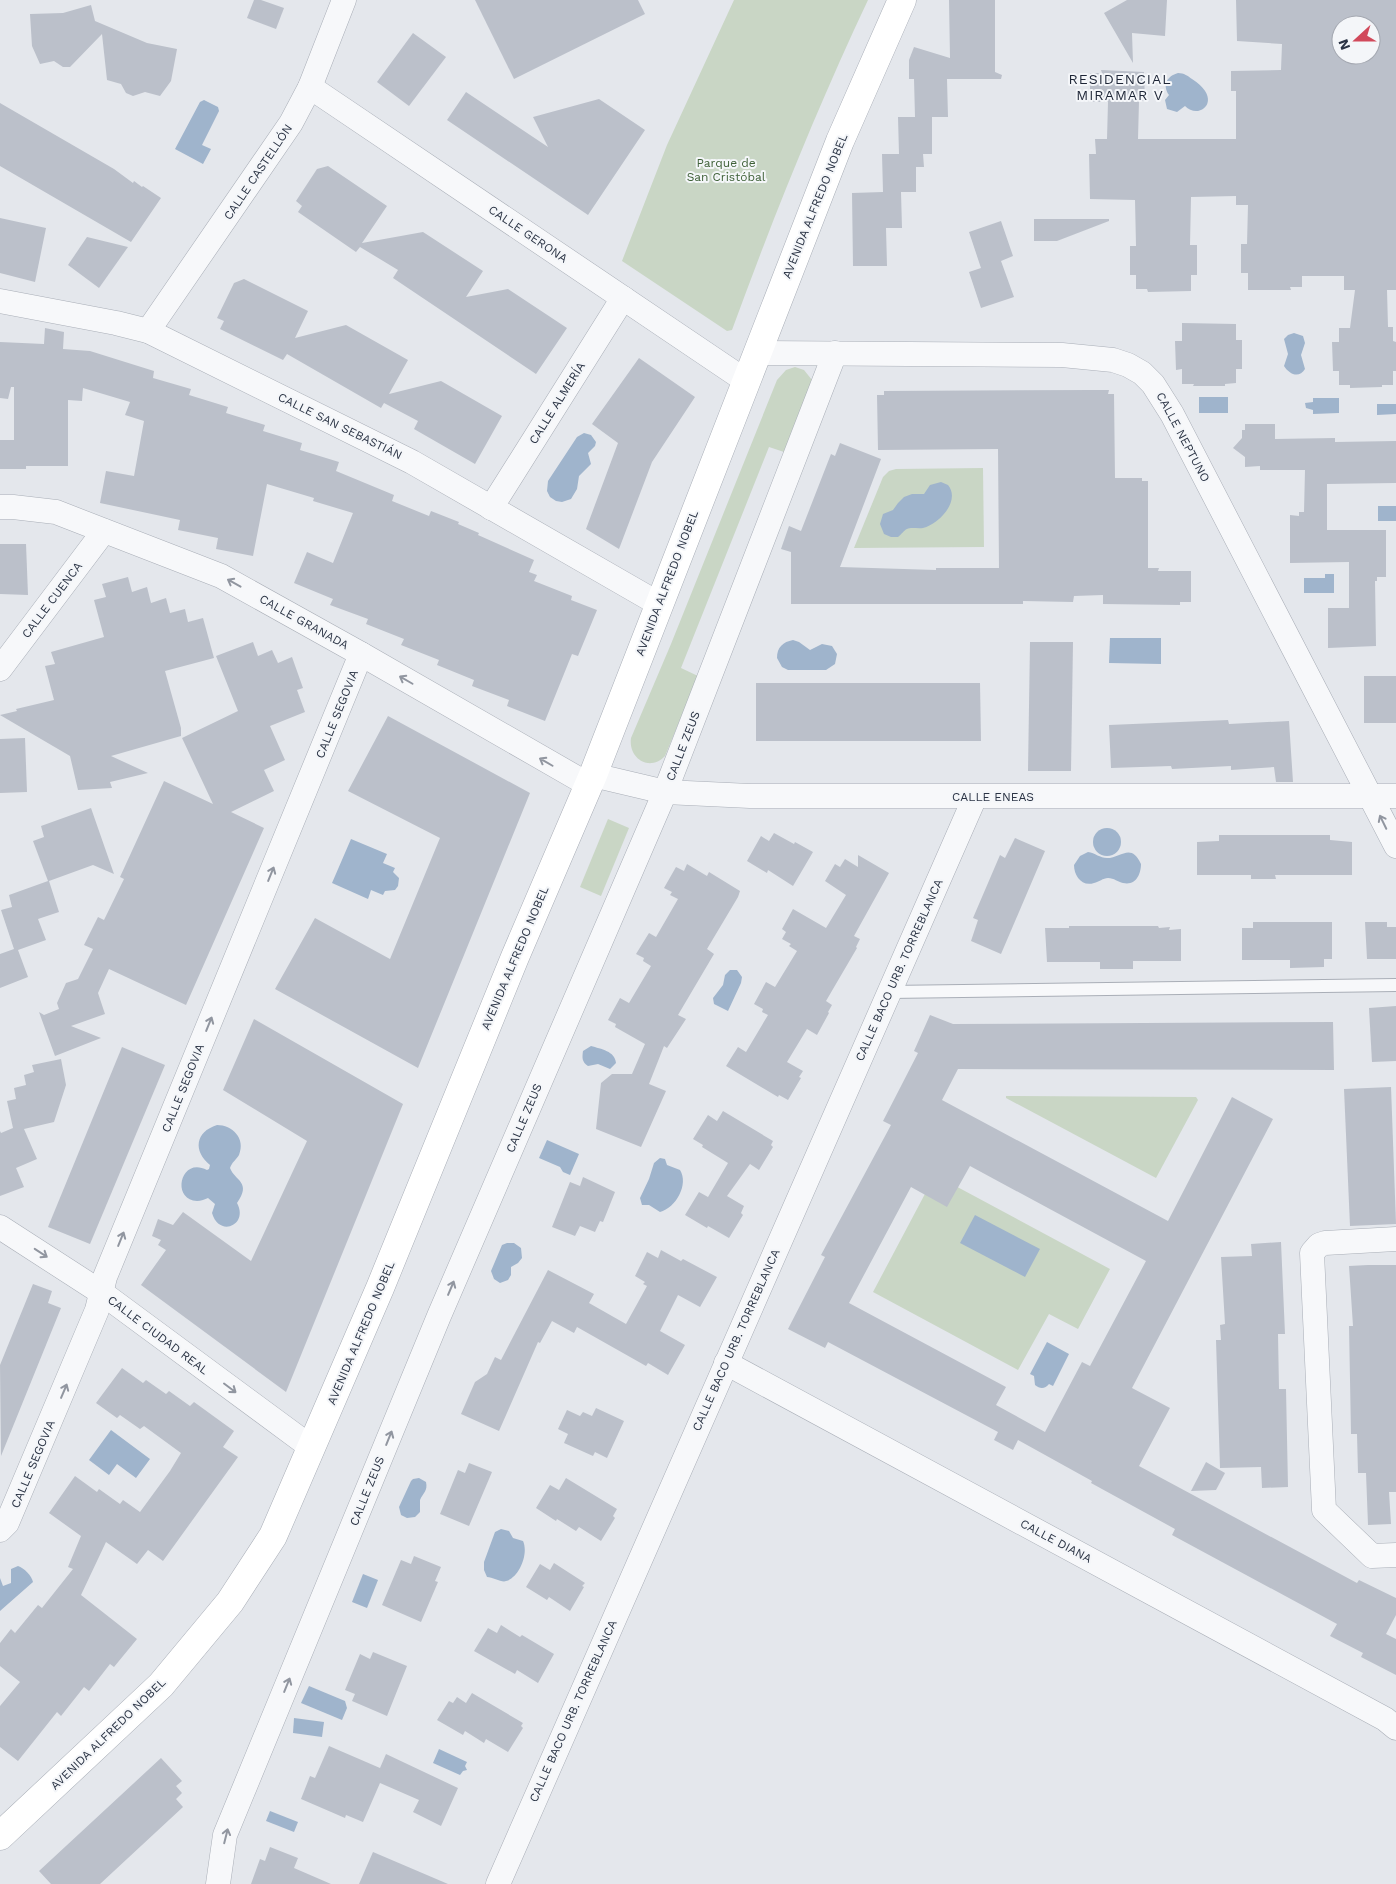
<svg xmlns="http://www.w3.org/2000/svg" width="1396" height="1884" viewBox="0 0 1396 1884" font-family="'Work Sans',sans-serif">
<rect width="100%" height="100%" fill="#e4e7ec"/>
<!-- green -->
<g fill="#c9d6c5">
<path d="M734,0H868C817,108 773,218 732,330L727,331L622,261L667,145Z"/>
<path d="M795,367L804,370L812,380L787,453L769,447L681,668L698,676L665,756C650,772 628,759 631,738L671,644L777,380L786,370Z"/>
<polygon points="983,468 984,547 854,548 883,477 889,471 896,469"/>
<polygon points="608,819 629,828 601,896 580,887"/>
<polygon points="1006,1096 1196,1097 1198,1100 1156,1178 1006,1098"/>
<polygon points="935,1175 1110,1269 1078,1329 1049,1314 1018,1370 873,1292"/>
</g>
<!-- water -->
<g fill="#9fb4cc">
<path d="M1178,73C1184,73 1188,76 1192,79C1225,100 1199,121 1185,106L1177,112L1167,109L1165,100L1169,95C1162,85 1167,76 1178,73Z"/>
<polygon points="204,100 218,107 219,111 202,145 211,149 203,164 175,149 200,102"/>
<path d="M1294,333L1303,336L1305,343L1301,355L1305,369C1299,379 1289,374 1284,366L1288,354L1284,339L1288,335Z"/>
<rect x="1199" y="397" width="29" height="16"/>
<polygon points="1313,398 1339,398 1339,413 1313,414 1313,410 1306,408 1305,403 1313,402"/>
<polygon points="1377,404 1396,404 1396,414 1377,415"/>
<polygon points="584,433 591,435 596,442 595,446 588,453 591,464 579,476 577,489 571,499 562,502 556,501 550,497 547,491 548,481 577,437"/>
<path d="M941,482L948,485C961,501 939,524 923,528C918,529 911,527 907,529C904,530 901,535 898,537H891L884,534L880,524L883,514L893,510L898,503L904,497L912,494H924L930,485Z"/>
<rect x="1378" y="506" width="18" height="15"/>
<polygon points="1325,574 1334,574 1334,593 1304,593 1304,578 1325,578"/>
<polygon points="1110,638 1161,638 1161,664 1109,663"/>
<path d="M793,640L799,642L810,650L822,644L832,646L837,654L835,664L826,670H788L782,667L777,658C777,647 783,642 793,640Z"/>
<circle cx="1107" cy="842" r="14"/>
<polygon points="351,839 387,854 383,863 395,868 393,872 399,878 398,886 395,890 385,891 383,895 371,890 368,899 332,883"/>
<path d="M1088,852C1095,853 1100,858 1107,858C1121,858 1131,842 1141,864C1141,874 1136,886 1123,883C1118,882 1114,878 1108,878C1103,878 1099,882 1094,883C1082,887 1074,876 1074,865L1080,856Z"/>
<polygon points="730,970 737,970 742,977 741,983 728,1011 714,1004 713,998 723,985 725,975"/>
<path d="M591,1046C601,1049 615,1051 616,1063L610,1069L598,1064L588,1066C582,1062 582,1058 583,1051Z"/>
<path d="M217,1125C232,1125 246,1138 239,1155C236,1160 232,1162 230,1168C235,1181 252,1182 237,1203C249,1225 219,1238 212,1213L215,1204L208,1198C205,1199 201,1201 197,1201C171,1200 180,1156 207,1170L209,1169L210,1165C193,1151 195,1132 217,1125Z"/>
<polygon points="547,1140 579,1154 570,1175 563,1172 560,1167 539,1158"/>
<path d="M660,1158L665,1159L667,1165L680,1170C689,1184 676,1208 660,1212L649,1205H642L640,1198L649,1179L654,1163Z"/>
<polygon points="975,1215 1040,1249 1025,1277 960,1243"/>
<polygon points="507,1243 514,1243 521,1248 522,1258 518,1263 511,1267 511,1275 508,1280 500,1283 494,1279 491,1271 502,1245"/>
<path d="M1047,1342L1069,1354L1053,1386L1049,1384C1045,1389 1040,1389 1035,1385L1034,1376L1030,1374Z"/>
<polygon points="111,1430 150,1459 136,1478 117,1464 109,1475 89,1460"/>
<path d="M419,1478L426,1482C428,1491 423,1493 420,1500V1512L415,1517L407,1518L401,1515L399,1507L411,1481L413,1479Z"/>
<path d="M501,1529L509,1531L513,1538L523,1541C529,1554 519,1578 506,1581C502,1583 493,1577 487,1577L484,1570V1562L495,1532Z"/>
<path d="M18,1566C24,1568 32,1576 33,1582L0,1611V1578L3,1586L11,1583V1569Z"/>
<polygon points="363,1574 378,1580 367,1608 352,1602"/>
<polygon points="309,1686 345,1701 347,1708 342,1720 301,1703"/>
<polygon points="294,1718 324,1722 322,1737 293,1733"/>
<polygon points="439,1749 467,1762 465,1766 467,1770 463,1771 460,1775 433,1763"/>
<polygon points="270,1811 298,1822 294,1832 266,1821"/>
</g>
<!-- building -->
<g fill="#bbc0ca" fill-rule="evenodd">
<polygon points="254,0 261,0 284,8 276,29 247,18"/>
<polygon points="475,0 638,0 645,14 514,79"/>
<polygon points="949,0 995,0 995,72 1002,75 1001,79 947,79 948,117 932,117 932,154 923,154 924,167 916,167 916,192 901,192 902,228 886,228 887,266 853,266 852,193 883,192 882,154 899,154 898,117 929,117 915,117 914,79 909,79 909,60 914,47 950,58"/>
<polygon points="1127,0 1167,0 1165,36 1132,33 1133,63 1104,13"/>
<path d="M1236,0H1396V290H1387L1388,327H1393V341L1396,342V371H1393V385H1382V387L1350,388V385H1339V371H1333L1332,342H1339V328H1350L1355,290H1344V276H1302V287H1290L1291,290H1248V273H1241V244H1247L1248,205H1236V196L1191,197L1190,245H1197V275H1191V291L1148,292L1147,289H1136V275H1130V246H1136L1135,200L1090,199L1089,154H1096L1095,139H1107L1108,102H1090V73H1102L1101,70L1144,72L1145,101H1139L1138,139H1236V91H1231V71L1281,70L1282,44L1237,41ZM1341,25H1371V55H1341Z"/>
<polygon points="91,5 95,21 147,43 177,49 171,81 160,96 145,92 133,96 126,93 121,84 107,80 102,34 70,67 63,67 54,61 40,64 32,46 30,14 63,13"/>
<polygon points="413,33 446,57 409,106 377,82"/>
<polygon points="466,92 548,147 533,117 599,99 645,130 588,215 447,120"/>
<polygon points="0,103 114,169 133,183 134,181 142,187 143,186 161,198 131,242 0,166"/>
<polygon points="328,166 387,206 362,243 423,232 483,271 466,297 508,289 567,328 536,374 393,278 398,270 360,247 356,252 298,212 302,206 296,201 317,169"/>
<polygon points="0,218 46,228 35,282 0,273"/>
<polygon points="1034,219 1109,219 1109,221 1057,241 1034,241"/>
<polygon points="1001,221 1013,256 1001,261 1014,297 981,308 969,272 981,268 969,232"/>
<polygon points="87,237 128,247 99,288 68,265"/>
<polygon points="244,279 308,311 295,338 346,325 408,360 389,394 441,381 502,416 475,464 414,429 418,421 384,403 381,408 287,354 283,360 220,329 224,321 217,318 234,283"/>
<polygon points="1182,323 1236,324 1236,340 1242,340 1242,369 1236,369 1236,383 1225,384 1225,386 1193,386 1194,384 1182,384 1182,369 1176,370 1175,341 1182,341"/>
<polygon points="45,328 64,332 63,349 90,351 154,371 153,378 191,389 189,395 228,407 226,413 265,425 263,431 302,443 300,450 339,462 336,471 394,495 392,501 429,516 431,511 459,522 458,524 479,533 478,535 534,560 529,572 537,575 534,581 572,596 571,600 597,610 578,656 572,654 545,721 507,706 509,700 472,686 474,680 437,665 439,660 401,645 404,639 366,624 368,619 330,605 333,599 294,583 307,552 333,563 353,513 313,501 314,498 267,484 253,556 216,549 218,538 178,530 180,520 100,503 106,471 134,476 144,421 125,415 130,402 83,388 82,401 68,400 68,466 26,466 26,469 0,469 0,440 14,440 14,387 11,387 8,399 0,398 0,342 44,344"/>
<polygon points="639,358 695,397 652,462 619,549 586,529 618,443 592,424"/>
<polygon points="1093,390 1109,390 1108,394 1114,394 1115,478 1142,478 1142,481 1148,481 1148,568 1159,568 1158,571 1191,571 1191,602 1180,602 1180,605 1103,604 1103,595 1074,596 1073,602 1023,601 1023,604 791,604 791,552 781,549 789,526 801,531 831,454 835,456 840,443 881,459 840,567 936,570 936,568 999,568 998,449 878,450 877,395 884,395 884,391"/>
<polygon points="1245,424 1275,424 1275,439 1335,438 1335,442 1396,441 1396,483 1327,484 1327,530 1386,530 1386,577 1377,577 1377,581 1375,581 1376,646 1328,648 1328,608 1349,608 1349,562 1290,563 1290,515 1299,516 1299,512 1304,512 1305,470 1260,470 1260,466 1245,467 1245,457 1233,448 1242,438 1242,430 1245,430"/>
<polygon points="0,544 26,544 28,595 0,594"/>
<polygon points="128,577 132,592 147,587 151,603 166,598 170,613 185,609 188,622 203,618 214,658 165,671 181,728 181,736 111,756 148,773 110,782 112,788 78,790 70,756 0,715 17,711 16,709 54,700 45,666 55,664 51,652 104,637 94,600 106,597 102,584"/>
<polygon points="253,642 258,656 272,650 278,663 292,657 303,688 297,690 305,712 270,726 285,760 264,770 274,791 231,812 264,828 186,1005 109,969 98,993 105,1014 71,1026 101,1038 55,1056 39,1012 44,1015 59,1009 57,1003 66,983 78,979 93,949 84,945 98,917 104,920 124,879 120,877 164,781 213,804 182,738 238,711 216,656"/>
<polygon points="1030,642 1073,642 1071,771 1028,771"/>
<rect x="1364" y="676" width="32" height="47"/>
<polygon points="756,683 980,683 981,741 756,741"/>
<polygon points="388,716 530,793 418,1068 275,989 315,918 390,959 440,838 348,791"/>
<polygon points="1228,720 1229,724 1289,721 1293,782 1276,782 1274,767 1231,770 1231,766 1172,769 1171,766 1111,768 1109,725"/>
<polygon points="25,738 27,792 0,793 0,739"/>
<polygon points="91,808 114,874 93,865 49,881 59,912 38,919 46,940 18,950 28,977 0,988 0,954 14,949 1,910 12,907 9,895 48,881 33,841 44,837 41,826"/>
<polygon points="774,833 794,844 795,842 813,852 793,886 768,870 767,873 747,861 761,836 769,841"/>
<polygon points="1219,835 1330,835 1330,840 1352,842 1352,875 1275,875 1276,879 1251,879 1251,875 1197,875 1197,842 1219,841"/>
<polygon points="1015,838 1045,851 1001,954 971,941 978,920 973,918 1000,855 1005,858"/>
<polygon points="858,855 889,873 854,936 860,939 856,947 857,948 826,1001 832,1005 828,1012 829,1013 817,1035 807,1029 787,1062 803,1071 799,1077 801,1078 788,1100 779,1095 778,1097 726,1066 738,1047 746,1052 768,1015 762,1012 763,1009 754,1004 766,982 775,987 797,951 789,946 791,944 782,939 786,932 782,929 793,909 826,928 846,895 825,881 835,864 840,867 845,859 858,867"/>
<polygon points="687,864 707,876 709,872 740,891 738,897 707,949 714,954 678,1015 686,1019 667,1048 664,1046 649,1084 666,1091 641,1147 596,1129 601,1083 612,1074 632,1074 645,1044 615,1027 616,1024 608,1020 620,998 629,1003 651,966 643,961 644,958 636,954 649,933 656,937 678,899 670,895 672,892 664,888 676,867 684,871"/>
<polygon points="1253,922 1332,922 1332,959 1324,959 1324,967 1290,968 1290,960 1242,960 1242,928 1253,928"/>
<polygon points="1365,922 1387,922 1387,927 1396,927 1396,959 1367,959"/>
<polygon points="1069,926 1158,926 1159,928 1170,927 1169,930 1181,929 1181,961 1133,961 1133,969 1100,969 1100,962 1047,962 1045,928 1069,928"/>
<polygon points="1396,1006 1396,1061 1372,1062 1369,1008"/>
<path d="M930,1015L953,1024L1333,1022L1334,1070L958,1069L942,1100L1168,1221L1232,1097L1273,1119L1132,1388L1170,1408L1139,1466L1357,1583L1359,1580L1396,1598V1615L1386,1634L1396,1639V1675L1361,1657L1363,1653L1330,1636L1337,1624L1172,1535L1175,1529L1091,1483L1092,1481L1018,1440L1013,1450L994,1440L998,1432L828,1342L825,1348L788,1329L825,1257L821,1255L891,1125L883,1121L918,1053L914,1051ZM970,1166L1146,1261L1090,1366L1082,1362L1045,1432L996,1405L1006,1387L849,1303L911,1187L947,1207Z"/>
<polygon points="254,1019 403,1104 286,1392 141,1285 166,1250 158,1245 161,1240 152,1236 158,1219 173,1225 183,1212 251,1261 307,1141 223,1090"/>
<polygon points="122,1047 165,1065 90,1244 48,1227"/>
<polygon points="61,1059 66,1085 54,1122 24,1129 37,1159 16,1168 24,1187 0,1196 0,1131 1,1133 13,1128 7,1101 16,1099 14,1088 26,1085 24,1075 34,1072 32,1065"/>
<polygon points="1391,1087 1396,1224 1350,1226 1344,1089"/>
<polygon points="723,1111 773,1141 771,1145 773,1147 759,1170 750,1164 727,1196 744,1206 741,1213 743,1215 729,1238 708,1226 707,1228 685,1215 699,1192 708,1197 728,1163 702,1147 703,1145 693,1139 708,1115 717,1121"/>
<polygon points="583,1177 615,1192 603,1222 600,1221 595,1232 580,1226 575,1236 552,1227 570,1182 580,1186"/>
<polygon points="1281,1242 1285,1334 1278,1334 1279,1389 1286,1389 1288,1487 1262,1488 1261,1467 1220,1468 1216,1340 1221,1340 1220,1325 1225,1324 1221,1257 1252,1256 1251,1244"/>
<polygon points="661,1250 681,1261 683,1259 717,1277 700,1307 678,1295 660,1331 685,1345 668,1375 648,1363 646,1366 577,1327 574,1333 552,1321 540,1343 538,1342 499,1431 461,1414 475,1382 487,1374 495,1357 501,1360 548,1270 594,1294 589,1303 626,1324 647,1286 643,1284 645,1282 635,1276 647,1252 658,1258"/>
<polygon points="1368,1265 1396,1265 1396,1492 1389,1492 1391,1524 1368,1525 1366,1473 1358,1473 1357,1434 1351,1434 1349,1326 1353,1326 1349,1266"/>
<polygon points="33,1284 52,1291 48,1303 61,1308 1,1456 0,1365"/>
<polygon points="122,1368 143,1383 146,1380 166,1394 169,1391 190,1406 194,1402 234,1431 223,1447 238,1457 163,1561 148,1550 137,1564 106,1542 81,1595 137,1639 114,1667 110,1664 89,1691 84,1687 61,1716 57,1712 18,1761 0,1747 0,1706 20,1682 0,1666 0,1643 11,1629 15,1633 38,1605 42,1608 73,1569 68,1567 81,1536 49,1513 75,1476 97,1492 99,1489 120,1504 123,1500 140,1512 170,1471 181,1453 144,1426 140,1429 120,1415 117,1418 96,1403"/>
<polygon points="596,1408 624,1421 607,1458 595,1452 593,1456 564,1443 568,1434 558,1429 567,1410 580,1416 583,1412 592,1416"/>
<polygon points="1206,1462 1225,1473 1216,1490 1191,1491"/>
<polygon points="469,1463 492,1472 469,1526 440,1514 458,1470 465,1473"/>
<polygon points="566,1478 617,1509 613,1516 615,1518 601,1541 579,1527 576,1531 557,1519 556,1521 536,1508 550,1485 559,1490"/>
<polygon points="414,1556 441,1567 435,1581 438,1582 421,1622 382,1605 401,1560 411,1564"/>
<polygon points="554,1563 585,1583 582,1586 584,1587 570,1611 549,1597 547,1600 526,1587 540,1564 550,1570"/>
<polygon points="501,1625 520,1637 522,1635 554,1654 538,1683 517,1670 515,1674 474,1651 488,1628 497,1633"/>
<polygon points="373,1652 407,1666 387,1716 352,1701 355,1694 345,1690 360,1654 370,1659"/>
<polygon points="472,1693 523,1723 521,1726 523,1728 508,1752 486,1739 484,1743 465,1731 463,1735 437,1720 449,1701 453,1703 457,1697 466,1703"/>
<polygon points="329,1746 380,1768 386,1754 458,1788 441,1826 413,1812 419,1800 380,1783 363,1822 346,1815 345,1818 301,1799 310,1776 315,1778"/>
<polygon points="161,1758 182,1781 176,1786 182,1793 176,1799 183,1807 100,1884 51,1884 39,1871"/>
<polygon points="270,1847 298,1858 294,1868 331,1884 251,1884 260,1859 265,1861"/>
<polygon points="373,1852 448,1884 359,1884"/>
</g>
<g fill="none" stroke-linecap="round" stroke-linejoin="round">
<!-- lane casing -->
<g stroke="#a9aeb7" stroke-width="14">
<polyline id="lane" points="889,992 1396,985"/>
</g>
<!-- street casing -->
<g stroke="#a9aeb7" stroke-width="25">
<g id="street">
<polyline points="310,87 746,381"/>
<polyline points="0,301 116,323 148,331 412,462 659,604"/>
<polyline points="148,331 291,123 310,87 344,0"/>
<polyline points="757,353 1062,355 1113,360 1128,365 1142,373 1153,384 1172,414 1396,846"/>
<polyline points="0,507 13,507 56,512 221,576 361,654 589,785"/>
<polyline points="491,508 623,298"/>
<polyline points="0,669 104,531"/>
<polyline points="593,775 665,792 750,796 1396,796"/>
<polyline points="0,1227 102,1293 312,1448"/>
<polyline points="1396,1239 1325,1243 1319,1245 1312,1253 1324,1510 1372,1556 1396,1555"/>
<polyline points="726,1363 1385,1719 1396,1728"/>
<polyline points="0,1530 7,1523 97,1310 105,1277 361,654"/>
<polyline points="218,1884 225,1835 439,1316 665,792 835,353"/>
<polyline points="498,1884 975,797"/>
</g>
</g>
<!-- secondary casing -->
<g stroke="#a9aeb7" stroke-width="29">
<polyline id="secondary" points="0,1836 161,1685 230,1602 273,1536 380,1288 515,957 593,775 840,141 902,0"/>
</g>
<!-- lane -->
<use href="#lane" stroke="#f7f8fa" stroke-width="12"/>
<!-- street -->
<use href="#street" stroke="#f7f8fa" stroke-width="24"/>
<!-- secondary -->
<use href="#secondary" stroke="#fff" stroke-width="28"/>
</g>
<!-- one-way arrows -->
<defs><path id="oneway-shaft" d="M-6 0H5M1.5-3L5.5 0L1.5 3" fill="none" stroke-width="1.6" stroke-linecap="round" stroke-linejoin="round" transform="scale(1.25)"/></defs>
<g stroke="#9196a0">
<use href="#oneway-shaft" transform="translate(234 583) rotate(-151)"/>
<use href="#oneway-shaft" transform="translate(406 680) rotate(-150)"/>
<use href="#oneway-shaft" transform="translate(546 762) rotate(-150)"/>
<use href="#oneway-shaft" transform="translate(1383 822) rotate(-116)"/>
<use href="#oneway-shaft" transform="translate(271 874) rotate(-68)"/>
<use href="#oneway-shaft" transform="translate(209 1024) rotate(-68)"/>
<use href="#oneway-shaft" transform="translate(121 1239) rotate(-68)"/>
<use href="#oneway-shaft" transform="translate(41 1253) rotate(33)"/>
<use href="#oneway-shaft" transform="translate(451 1288) rotate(-67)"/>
<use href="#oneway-shaft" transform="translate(230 1388) rotate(37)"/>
<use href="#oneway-shaft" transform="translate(64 1391) rotate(-67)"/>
<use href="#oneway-shaft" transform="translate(389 1438) rotate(-68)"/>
<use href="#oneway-shaft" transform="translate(287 1685) rotate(-68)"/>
<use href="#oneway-shaft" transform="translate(226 1836) rotate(-76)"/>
</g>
<g text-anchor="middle" stroke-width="4" stroke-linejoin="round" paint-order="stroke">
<!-- park labels -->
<g font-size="12" fill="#3f6138" stroke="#f4f6f9">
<text x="726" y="167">Parque de<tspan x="726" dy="14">San Cristóbal</tspan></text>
</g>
<!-- street labels -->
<g font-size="12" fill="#2b3445" stroke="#f4f6f9">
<text transform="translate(258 172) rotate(-56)" y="4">CALLE CASTELLÓN</text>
<text transform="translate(815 206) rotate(-68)" y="4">AVENIDA ALFREDO NOBEL</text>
<text transform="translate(528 234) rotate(34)" y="4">CALLE GERONA</text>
<text transform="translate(557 403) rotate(-58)" y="4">CALLE ALMERÍA</text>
<text transform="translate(340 426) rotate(26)" y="4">CALLE SAN SEBASTIÁN</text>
<text transform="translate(1183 437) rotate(62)" y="4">CALLE NEPTUNO</text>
<text transform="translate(667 583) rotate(-69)" y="4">AVENIDA ALFREDO NOBEL</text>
<text transform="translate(52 600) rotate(-53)" y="4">CALLE CUENCA</text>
<text transform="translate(304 622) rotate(29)" y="4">CALLE GRANADA</text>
<text transform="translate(337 714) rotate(-68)" y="4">CALLE SEGOVIA</text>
<text transform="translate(683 746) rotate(-69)" y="4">CALLE ZEUS</text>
<text x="993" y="801">CALLE ENEAS</text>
<text transform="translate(515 958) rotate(-67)" y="4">AVENIDA ALFREDO NOBEL</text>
<text transform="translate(899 970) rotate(-66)" y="4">CALLE BACO URB. TORREBLANCA</text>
<text transform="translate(183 1088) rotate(-68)" y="4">CALLE SEGOVIA</text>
<text transform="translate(524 1118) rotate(-67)" y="4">CALLE ZEUS</text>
<text transform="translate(361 1333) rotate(-67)" y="4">AVENIDA ALFREDO NOBEL</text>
<text transform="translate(158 1335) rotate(37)" y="4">CALLE CIUDAD REAL</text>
<text transform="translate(736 1340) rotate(-66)" y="4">CALLE BACO URB. TORREBLANCA</text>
<text transform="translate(33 1464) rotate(-67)" y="4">CALLE SEGOVIA</text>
<text transform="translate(367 1491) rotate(-68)" y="4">CALLE ZEUS</text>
<text transform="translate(1056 1541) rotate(28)" y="4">CALLE DIANA</text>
<text transform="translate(573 1711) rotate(-66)" y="4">CALLE BACO URB. TORREBLANCA</text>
<text transform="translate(108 1734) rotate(-44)" y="4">AVENIDA ALFREDO NOBEL</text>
</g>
<!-- neighbourhood labels -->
<g font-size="14" letter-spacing="1" fill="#1d2536" stroke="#f4f6f9">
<text x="1120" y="84">RESIDENCIAL<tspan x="1120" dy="16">MIRAMAR V</tspan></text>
</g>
</g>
<!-- north arrow -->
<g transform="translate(1356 40) rotate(249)"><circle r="24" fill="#f4f6f9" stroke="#a4a8b1"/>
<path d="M0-4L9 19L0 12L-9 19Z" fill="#d1495b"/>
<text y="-8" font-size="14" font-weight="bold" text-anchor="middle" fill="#2b3445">N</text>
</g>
</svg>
